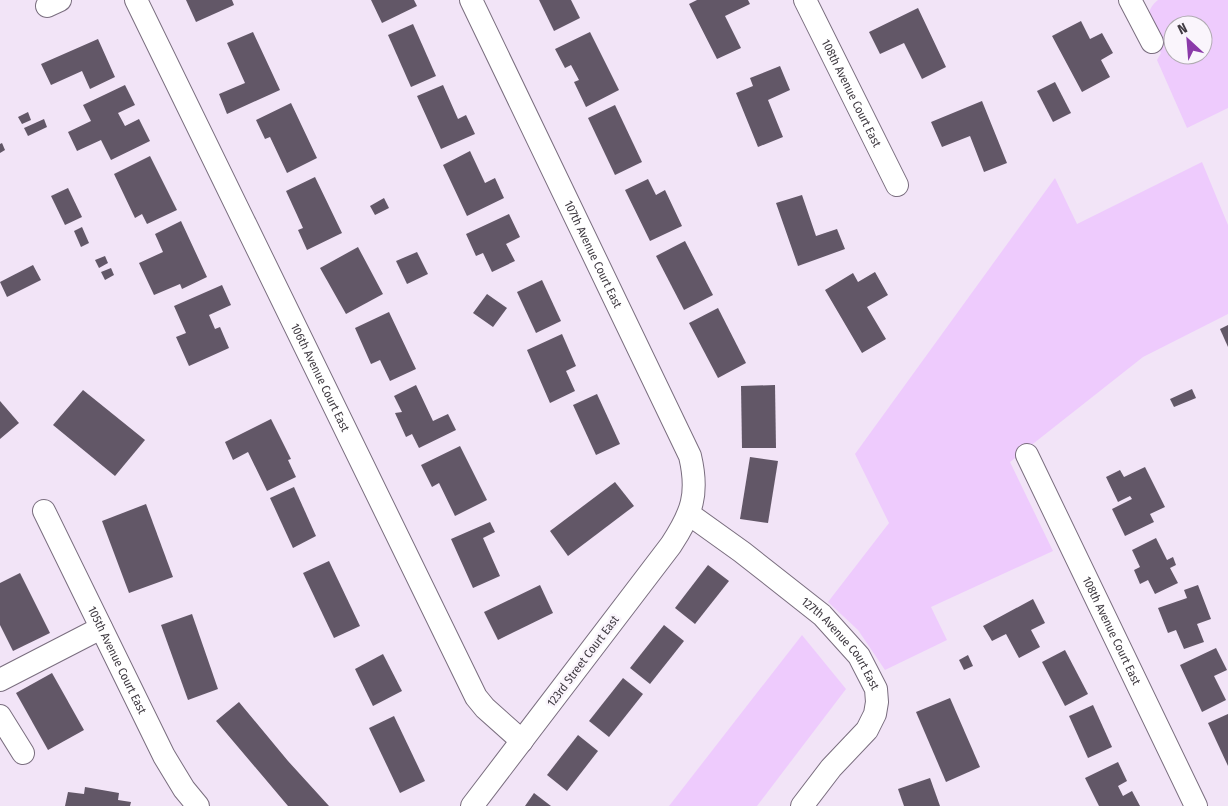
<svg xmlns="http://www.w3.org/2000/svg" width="1228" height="806" viewBox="0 0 1228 806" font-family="'Fira Sans Condensed',sans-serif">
<rect width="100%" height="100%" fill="#f2e4f7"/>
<!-- green -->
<g fill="#eecbfd" fill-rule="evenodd">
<path d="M1158,0H1228V108L1187,128L1157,60L1161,53C1153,38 1139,14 1158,0ZM1173,25H1203V55H1173Z"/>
<polygon points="1202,162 1228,225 1228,314 1143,357 1010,462 1053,551 931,607 947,640 885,670 858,630 828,602 889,523 855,454 1055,178 1077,224"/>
<polygon points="802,635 846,689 757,806 669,806"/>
</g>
<!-- building -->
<g fill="#625767">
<polygon points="186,0 232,0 234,5 196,22"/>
<polygon points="371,0 414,0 417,6 382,23"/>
<polygon points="539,0 571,0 580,18 554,31"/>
<polygon points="697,0 748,0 750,4 725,16 741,48 717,59 689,4"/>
<polygon points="918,8 946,67 922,79 904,43 880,54 869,32"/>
<polygon points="1081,21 1090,39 1102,33 1113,53 1101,60 1110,77 1082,92 1052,36"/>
<polygon points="413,24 436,76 411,87 388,35"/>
<polygon points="253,32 280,90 227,114 219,94 245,83 227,43"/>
<polygon points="590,32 619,90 586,107 574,82 579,80 571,65 565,68 555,49"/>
<polygon points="98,39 115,77 90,89 82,71 51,85 41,64"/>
<polygon points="780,66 790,90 768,100 783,137 758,147 736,93 753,86 750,78"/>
<polygon points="1055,82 1071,113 1053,122 1037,91"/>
<polygon points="125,85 135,105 118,113 125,126 139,119 150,141 111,160 101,140 77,151 68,132 91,121 83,105"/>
<polygon points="443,85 458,119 466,115 475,134 441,149 417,96"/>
<polygon points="982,101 1007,163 984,172 970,136 942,147 931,122"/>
<polygon points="291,103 317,158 287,173 270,137 265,139 256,120"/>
<polygon points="615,105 642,162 615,175 588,118"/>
<polygon points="28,112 31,120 22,124 18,117"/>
<polygon points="44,119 47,127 28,136 24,128"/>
<polygon points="2,143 5,150 0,153 0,144"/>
<polygon points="470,151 485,183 495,178 504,198 467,216 443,165"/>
<polygon points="150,156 177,210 147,224 142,214 135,218 114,174"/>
<polygon points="315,177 342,233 307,250 298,230 303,228 286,191"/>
<polygon points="648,179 656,195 665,190 682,226 650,241 625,190"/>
<polygon points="68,188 82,217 65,225 51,196"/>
<polygon points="802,195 816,236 837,229 845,249 798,266 776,203"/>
<polygon points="384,198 389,208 375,215 370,206"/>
<polygon points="509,214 520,237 506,244 515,261 492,272 483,253 476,256 466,234"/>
<polygon points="181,221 207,277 182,289 180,284 154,295 139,263 163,252 155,234"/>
<polygon points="82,227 89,243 81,247 74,231"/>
<polygon points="685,241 713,295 684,310 656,256"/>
<polygon points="358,247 383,294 346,314 320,268"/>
<polygon points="417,252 428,274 407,284 396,261"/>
<polygon points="105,256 108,263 99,268 95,260"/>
<polygon points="33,265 41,280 7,297 0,282"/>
<polygon points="111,268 114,275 105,280 101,272"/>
<polygon points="875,272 888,295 867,307 886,339 862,353 825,290 853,273 858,282"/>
<polygon points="542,280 561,321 536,333 517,292"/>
<polygon points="222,285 231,305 209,315 215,329 220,327 229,348 189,366 176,337 186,333 174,306"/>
<polygon points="487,294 507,308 493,327 473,313"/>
<polygon points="718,308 746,363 718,378 689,323"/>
<polygon points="389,312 416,369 390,381 380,360 371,364 355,328"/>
<polygon points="1228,325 1228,347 1220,329"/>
<polygon points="562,334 576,366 566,371 575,391 550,403 527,350"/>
<polygon points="416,385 433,421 448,414 456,430 419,448 412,434 406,437 395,413 402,412 394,396"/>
<polygon points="775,385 776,448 742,448 741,386"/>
<polygon points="1192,389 1196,398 1174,407 1170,399"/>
<polygon points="83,390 145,440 115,476 53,425"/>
<polygon points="597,394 620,444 596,455 573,405"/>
<polygon points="0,401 19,423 0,439"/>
<polygon points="271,419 291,459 288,460 296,477 267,491 248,452 233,460 225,442"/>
<polygon points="460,446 487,500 455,516 439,483 432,487 421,465"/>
<polygon points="750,457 778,461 768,523 740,519"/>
<polygon points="1145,467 1165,507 1150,514 1154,522 1125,536 1112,509 1132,499 1130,496 1118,502 1106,477 1120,470 1124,477"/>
<polygon points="615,482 634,506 568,556 550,531"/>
<polygon points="294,487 316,536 293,548 270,498"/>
<polygon points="146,504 173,577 129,593 102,521"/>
<polygon points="490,522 495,532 483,538 500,576 473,588 451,539"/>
<polygon points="1156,538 1167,560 1173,557 1176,565 1170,568 1178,583 1155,594 1148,580 1140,584 1134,570 1140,567 1132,550"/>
<polygon points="329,561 360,626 334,638 303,573"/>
<polygon points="708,565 729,581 695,624 675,608"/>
<polygon points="20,573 50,633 13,651 0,625 0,583"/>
<polygon points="540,585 553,613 498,640 484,612"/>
<polygon points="1198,585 1211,619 1197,624 1204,642 1184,649 1176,630 1168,633 1158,608 1187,598 1184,590"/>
<polygon points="1033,599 1045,623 1031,630 1040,647 1019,658 1006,634 992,641 983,626"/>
<polygon points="192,614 218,689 188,700 161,625"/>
<polygon points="664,625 684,641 650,684 630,668"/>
<polygon points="1216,648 1227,670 1214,676 1226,700 1202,712 1180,665"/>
<polygon points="1065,650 1088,694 1065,706 1042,662"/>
<polygon points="383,654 402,691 373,706 355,669"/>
<polygon points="968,655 973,666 964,670 959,660"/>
<polygon points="52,673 84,730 48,750 16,693"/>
<polygon points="623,678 643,694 609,737 589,721"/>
<polygon points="950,698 980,767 946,782 916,712"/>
<polygon points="239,702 288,761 329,806 288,806 216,721"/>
<polygon points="1093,705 1112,747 1088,758 1069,716"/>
<polygon points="1228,714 1228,766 1208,723"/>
<polygon points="394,716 425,781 400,793 369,728"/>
<polygon points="578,735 598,751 567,791 547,775"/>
<polygon points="1118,762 1127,781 1118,786 1123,796 1132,791 1140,806 1099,806 1085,778"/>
<polygon points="930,778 940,806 904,806 898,789"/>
<polygon points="85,787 119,793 118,800 131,802 130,806 65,806 68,792 84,794"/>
<polygon points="534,793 551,806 525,806"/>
</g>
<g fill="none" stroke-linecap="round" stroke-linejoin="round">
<!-- minor casing -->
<g stroke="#7a6e7f" stroke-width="24">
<g id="minor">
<path id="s1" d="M136,0L476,697L485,708L522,741"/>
<path id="s2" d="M471,0L690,456C699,494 692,513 671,545L472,806"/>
<path id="s3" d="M805,0L897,185"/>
<polyline points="1130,0 1152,42"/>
<polyline points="47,6 60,0"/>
<path id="s4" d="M1027,455L1196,806"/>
<path id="s5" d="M44,511L164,756L184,789L198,806"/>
<path id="s6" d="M689,514L742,552L822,615L859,656L876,689L877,702L875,714L867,730L831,768L802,806"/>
<polyline points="0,680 101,628"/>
<polyline points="0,716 23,753"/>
</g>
</g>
<!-- minor -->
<use href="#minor" stroke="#fff" stroke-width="22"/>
</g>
<g text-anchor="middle" stroke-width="5" stroke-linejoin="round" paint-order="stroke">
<!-- street labels -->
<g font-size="12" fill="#403b42" stroke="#faf5fc">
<text dy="4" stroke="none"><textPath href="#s3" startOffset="104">108th Avenue Court East</textPath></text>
<text dy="4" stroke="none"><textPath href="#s2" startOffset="282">107th Avenue Court East</textPath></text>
<text dy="4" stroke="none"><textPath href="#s1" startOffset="420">106th Avenue Court East</textPath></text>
<text dy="4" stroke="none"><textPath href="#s4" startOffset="195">108th Avenue Court East</textPath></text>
<text dy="4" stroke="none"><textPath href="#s6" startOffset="201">127th Avenue Court East</textPath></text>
<text dy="4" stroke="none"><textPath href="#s5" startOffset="166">105th Avenue Court East</textPath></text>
<text transform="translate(583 661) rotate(-53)" y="4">123rd Street Court East</text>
</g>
</g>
<!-- north arrow -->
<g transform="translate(1188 40) rotate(334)"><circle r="24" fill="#faf5fc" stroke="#b0abb2"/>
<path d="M0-4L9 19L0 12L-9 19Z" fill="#8b3aa9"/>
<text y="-8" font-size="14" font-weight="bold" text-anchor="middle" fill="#403b42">N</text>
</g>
</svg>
